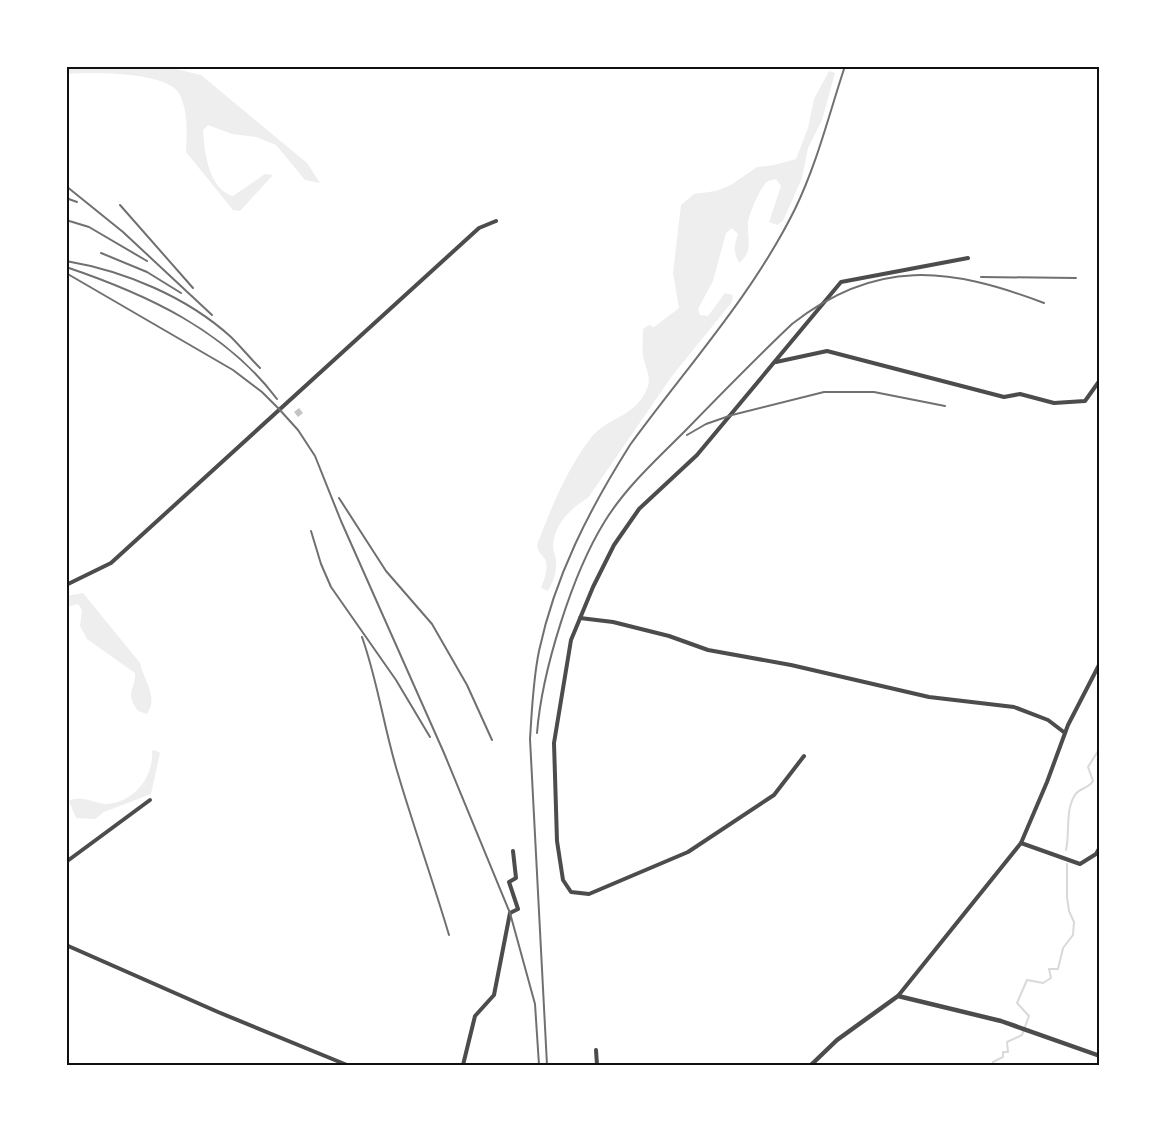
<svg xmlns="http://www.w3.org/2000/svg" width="1166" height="1131" viewBox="0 0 1166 1131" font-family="'Roboto Condensed',sans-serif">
<rect width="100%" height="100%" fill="#fff"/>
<!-- green -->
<g fill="#eee">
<path d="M66,66H164L201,75L307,163L320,183L305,180L276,145L256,137L232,134L208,125L203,130C204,151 209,190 233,196L265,174L273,175L240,211L233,210L186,152C187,133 188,113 180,95C169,71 89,72 66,74Z"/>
<path d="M829,71L835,73L822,120L808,148L802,178L783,221L777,225L769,222L781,186L776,179C774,180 771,180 768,181C761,185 748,216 748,223C747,240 754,251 739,263C733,251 734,246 738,234L732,228L726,233L713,281L698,309L700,315L708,316L725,293L733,295L732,302L672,376L588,498C571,508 554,524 553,546C553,551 556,556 556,561C557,573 553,581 548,591L541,588C544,580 549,568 545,559C541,554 538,552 537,545C551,508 566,471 590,439C607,416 637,418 648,386C651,377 645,366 643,356C642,347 643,339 643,329L649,325L654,327L679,308L673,273L681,205L694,194L716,191L731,185L757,167L774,165L796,159L808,128L814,99Z"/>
<path d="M83,593L140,663C144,681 159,697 147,714L138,711C124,691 136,690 135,673L87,639L80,626L82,610L78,604L66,607V596Z"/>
<path d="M155,750L160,753L151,794L104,812L95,819L76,818L69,801C81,794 94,804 107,804C134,802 154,777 152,751Z"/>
</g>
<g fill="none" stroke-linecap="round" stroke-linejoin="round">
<!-- stream -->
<g stroke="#d9d9d9" stroke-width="2">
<path d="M1066,850C1070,833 1065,810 1075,795C1079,788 1088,789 1093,781L1088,767L1100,748"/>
<polyline points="993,1065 993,1062 1003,1057 1003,1052 1008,1052 1007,1042 1022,1035 1029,1016 1017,1003 1027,980 1043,983 1051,978 1049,969 1058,969 1063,948 1073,935 1074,922 1069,911 1067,897 1067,864"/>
</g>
</g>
<!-- building -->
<polygon fill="#c4c4c4" points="299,408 303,413 298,417 294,412"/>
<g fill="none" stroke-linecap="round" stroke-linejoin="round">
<!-- minor -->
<g stroke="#4c4c4c" stroke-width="4">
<polyline points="776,362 827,351 1004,397 1020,394 1054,403 1085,401 1100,380"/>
<polyline points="66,585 111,563 479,228 496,221"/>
<polyline points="580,618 613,622 669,636 708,650 791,665 929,697 1014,707 1048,720 1065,733"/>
<polyline points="804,756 774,795 688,852 589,894 571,892 563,880 557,841 554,743 571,640 593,587 614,545 639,509 697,455 841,282 968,258"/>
<polyline points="1021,843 1080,864 1096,854 1100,847"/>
<polyline points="66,862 150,800"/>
<polyline points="66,945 218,1012 347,1065"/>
<polyline points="898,996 1021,843 1047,782 1068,725 1100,663"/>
<polyline points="596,1050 597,1065"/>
<polyline points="463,1065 475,1016 494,995 510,913 518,909 509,882 516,878 513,851"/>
</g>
<!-- tertiary -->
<polyline stroke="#4c4c4c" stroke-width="4.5" points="811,1065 837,1040 898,996 1001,1021 1100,1056"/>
<!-- rail -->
<g stroke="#707070" stroke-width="2">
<polyline points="66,186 123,232 212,315"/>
<polyline points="66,198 77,202"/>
<polyline points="120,205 193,288"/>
<polyline points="66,220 89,227 147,261"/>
<polyline points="101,253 147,272 181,293"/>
<path d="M66,261C125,271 187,297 231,337C241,347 250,358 260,368"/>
<path d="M66,267C146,294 225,330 277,399"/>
<polyline points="66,273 233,370 262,392 279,409 298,430 315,456 341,521 444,753 510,913 535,1004 539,1065"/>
<polyline points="981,277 1076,278"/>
<polyline points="687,435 706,424 732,415 824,392 874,392 945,406"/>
<polyline points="339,498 386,571 432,624 467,685 492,740"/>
<polyline points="311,531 321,564 331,587 396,680 430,737"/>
<path d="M362,637C378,682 384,729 398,774C414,828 433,881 449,935"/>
<path d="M537,733C542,671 572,574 605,521C626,487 657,459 685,431C720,395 755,359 792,324C876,258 949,267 1044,303"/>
<path d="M547,1065L530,739C532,709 533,680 539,651C555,576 589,510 630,445C686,368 752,296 795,209C817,164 829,114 845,66"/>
</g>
</g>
<!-- border -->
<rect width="1166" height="1131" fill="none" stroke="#ffffff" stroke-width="135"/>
<rect x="68" y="68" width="1030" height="996" fill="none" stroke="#111" stroke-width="2"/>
</svg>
